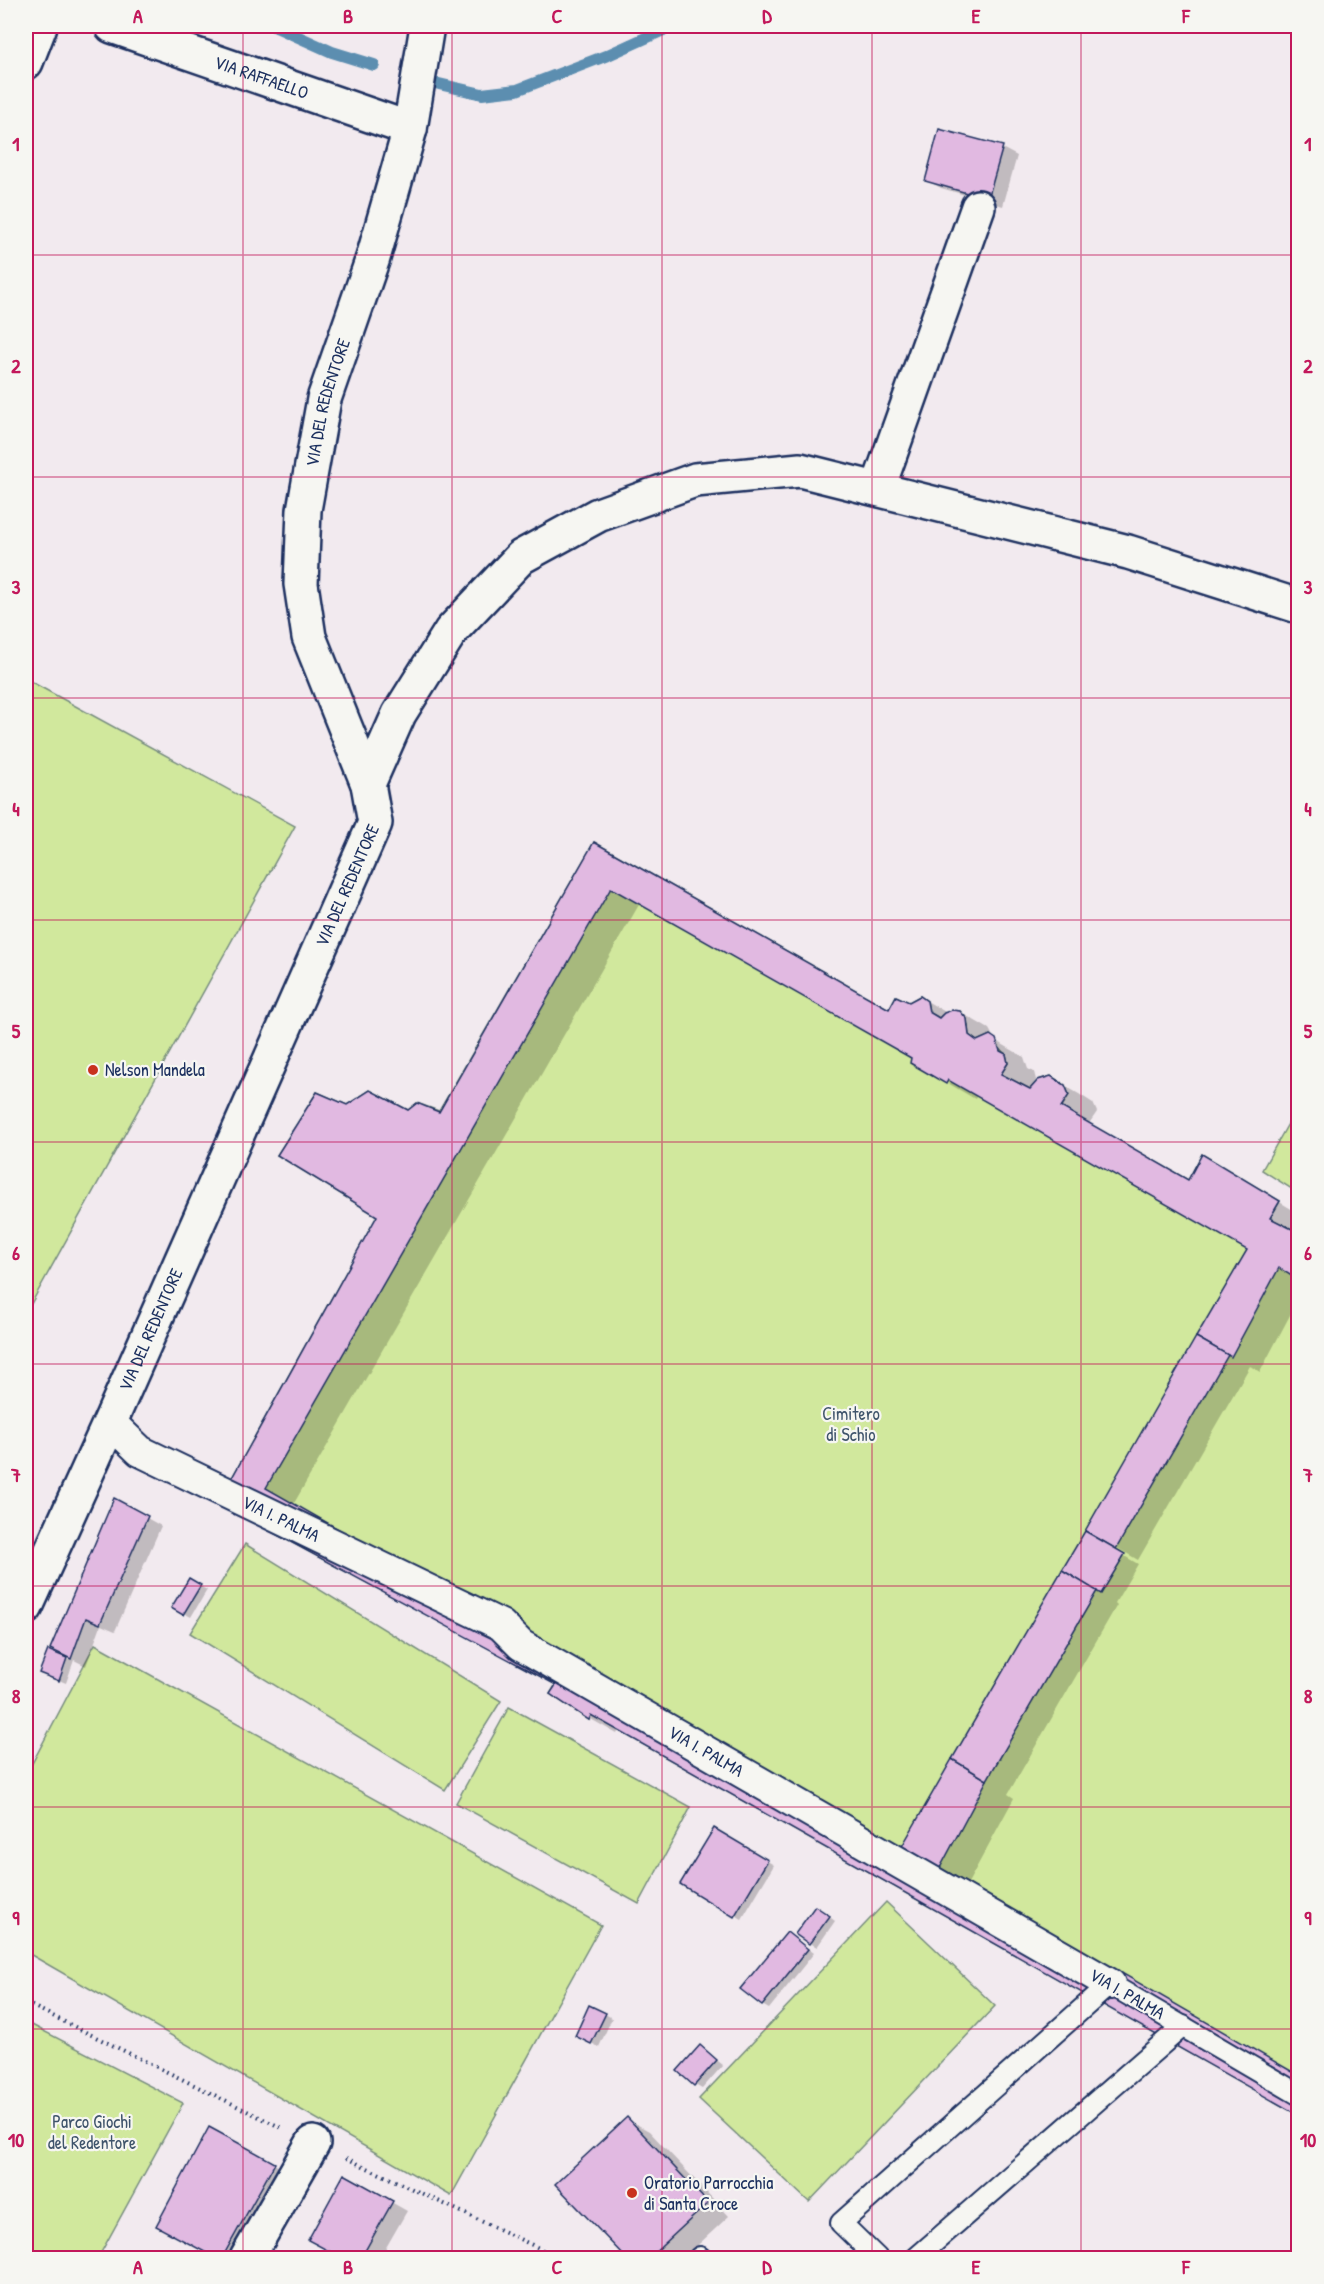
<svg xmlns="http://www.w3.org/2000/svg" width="1324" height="2284" viewBox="0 0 1324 2284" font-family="'Patrick Hand',sans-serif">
<rect width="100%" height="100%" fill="#f2eaef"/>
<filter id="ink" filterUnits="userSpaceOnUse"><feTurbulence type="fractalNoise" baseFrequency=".0167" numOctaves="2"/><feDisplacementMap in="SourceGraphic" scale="12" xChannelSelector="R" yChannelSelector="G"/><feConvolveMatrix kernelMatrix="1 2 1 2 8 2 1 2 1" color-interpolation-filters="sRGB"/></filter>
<g filter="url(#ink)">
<!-- green -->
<g fill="#d1e89d" stroke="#768c7e" stroke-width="1.5">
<polygon points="26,679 295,826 26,1313"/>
<path d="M594,842L889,1009L896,996L909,1002L920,996L927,1001L929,1012L939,1018C946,1011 951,1010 960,1011L967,1019L969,1035L977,1041L990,1035C998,1041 998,1050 1006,1054L1008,1063L1001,1074L1030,1089L1038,1080L1051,1076L1065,1085L1069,1095L1061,1108L1188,1180L1202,1154L1280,1201L1270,1218L1298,1232V2115L591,1715L589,1720L550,1694L556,1684L218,1503L377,1216L277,1155L317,1092L347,1105L370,1090L408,1110L417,1103L439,1111Z"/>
<polygon points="1298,1106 1298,1193 1262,1170"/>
<polygon points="245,1544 501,1701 445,1790 190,1633"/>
<polygon points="95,1644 601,1925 451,2196 26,1952 26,1775"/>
<polygon points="509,1707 691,1807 639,1904 456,1803"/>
<polygon points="886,1902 995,2006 809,2202 699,2099"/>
<polygon points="26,2022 183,2103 98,2258 26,2258"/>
</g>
<!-- shadow -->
<g fill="#0003">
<polygon points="1002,148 1017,156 1003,206 941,188 926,180"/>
<polygon points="595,844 890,1011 920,997 947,1013 960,1012 989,1029 995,1040 1024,1057 1028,1069 1034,1072 1036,1080 1031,1087 1032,1088 1051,1078 1079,1094 1093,1103 1097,1112 1088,1125 1189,1182 1230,1172 1298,1213 1298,1300 1260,1372 1250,1366 1138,1560 1087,1530 1249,1250 977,1095 975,1099 912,1062 913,1058 640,903 293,1505 902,1850 1085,1533 1138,1564 1115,1603 1117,1605 1008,1794 1014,1798 967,1885 1298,2076 1298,2114 619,1730 617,1734 589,1718 558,1685 248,1518 379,1216 348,1107 439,1114"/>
<polygon points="115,1500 161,1526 115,1631 101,1625 86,1666 74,1660 66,1683 41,1673 48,1652 69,1660 69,1658 52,1648"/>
<polygon points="189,1580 207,1590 191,1617 173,1607"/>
<polygon points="715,1830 774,1865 742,1919 682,1884"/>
<polygon points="822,1911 835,1921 817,1947 810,1943"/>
<polygon points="787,1933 814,1953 769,2009 762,2005"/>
<polygon points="605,2014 612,2018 599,2047 583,2039"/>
<polygon points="700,2047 723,2065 702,2089 695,2085"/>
<polygon points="627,2119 649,2131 729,2216 684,2258 628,2258 557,2184"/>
<polygon points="274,2164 296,2176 251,2258 218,2258 180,2238"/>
<polygon points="345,2176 407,2211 380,2258 344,2258 310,2239"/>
<polygon points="544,2254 552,2258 539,2258"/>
</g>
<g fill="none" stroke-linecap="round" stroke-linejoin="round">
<!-- stream -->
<g stroke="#5b8eb0" stroke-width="12">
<polyline points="274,26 332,52 374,65"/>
<polyline points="439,84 482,94 517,90 608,55 672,26"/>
</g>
</g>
<!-- building -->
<g fill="#e1b9e1" stroke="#1b2f5e" stroke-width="1.5">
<polygon points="939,129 1003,146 988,199 925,181"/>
<polygon points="594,842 889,1009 896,996 909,1002 920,996 927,1001 929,1012 939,1018 944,1013 952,1010 960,1011 967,1019 969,1035 977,1041 990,1035 996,1039 1000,1051 1006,1054 1008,1063 1001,1074 1030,1089 1038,1080 1051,1076 1065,1085 1069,1095 1061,1107 1188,1180 1202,1154 1280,1201 1270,1218 1298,1232 1298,1280 1279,1268 1231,1357 1196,1337 1247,1250 948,1080 946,1084 910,1063 911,1058 611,888 266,1488 901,1848 952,1759 987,1780 940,1868 1298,2075 1298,2115 591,1715 589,1720 550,1694 556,1685 218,1503 377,1216 277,1155 317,1092 347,1105 370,1090 408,1110 417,1103 439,1112"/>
<polygon points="1196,1337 1228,1355 1116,1549 1085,1531"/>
<polygon points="114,1498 148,1516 100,1624 86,1618 71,1659 50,1649"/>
<polygon points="1085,1531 1125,1554 1101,1594 1062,1570"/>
<polygon points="1062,1570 1097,1591 987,1780 952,1759"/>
<polygon points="189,1578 201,1585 183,1615 171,1608"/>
<polygon points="48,1650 67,1658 59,1681 39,1673"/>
<polygon points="714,1828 768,1860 734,1917 680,1884"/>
<polygon points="815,1906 830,1916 809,1944 795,1934"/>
<polygon points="787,1932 808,1949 762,2006 740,1989"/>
<polygon points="589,2005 606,2013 591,2044 575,2036"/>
<polygon points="700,2045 717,2060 694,2086 677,2071"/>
<polygon points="627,2117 708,2203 649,2258 626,2258 555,2184"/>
<polygon points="209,2127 275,2163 222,2258 216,2258 156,2226"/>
<polygon points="344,2174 393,2201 361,2258 342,2258 308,2240"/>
</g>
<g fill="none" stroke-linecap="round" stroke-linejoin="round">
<!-- service casing -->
<g stroke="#1b2f5e" stroke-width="24">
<g id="service">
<polyline points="699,2258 700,2257"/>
<polyline points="877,2258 841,2223 1110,1984 1298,2094"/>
<polyline points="916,2258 1183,2026"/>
</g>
</g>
<!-- pedestrian casing -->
<g stroke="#1b2f5e" stroke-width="34">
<g id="pedestrian">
<path id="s1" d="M110,1422L140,1451L501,1625L521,1645L1110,1984"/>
</g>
</g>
<!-- minor casing -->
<g stroke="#1b2f5e" stroke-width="38">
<g id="minor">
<polyline points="26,62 40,26"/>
<polyline points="878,488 978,207"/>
<polyline points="368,784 399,714 451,631 521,557 598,515 695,480 800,470 1128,552 1298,606"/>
<polyline points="247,2258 313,2143"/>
</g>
</g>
<!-- tertiary casing -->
<g stroke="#1b2f5e" stroke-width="38">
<g id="tertiary">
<path id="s2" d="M112,26L410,129"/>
<path id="s3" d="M26,1607L110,1422L375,823L368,784L309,637L301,584L304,510L324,399L373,258L410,129L427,26"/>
</g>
</g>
<!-- path -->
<g stroke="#1b2f5e" stroke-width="4" stroke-dasharray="1.5 4.5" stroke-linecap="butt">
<polyline points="26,2003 282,2128"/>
<polyline points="346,2158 560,2258"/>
</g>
<!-- service -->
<use href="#service" stroke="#f6f6f2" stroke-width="20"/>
<!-- pedestrian -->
<use href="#pedestrian" stroke="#f6f6f2" stroke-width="30"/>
<!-- minor -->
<use href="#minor" stroke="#f6f6f2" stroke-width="33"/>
<!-- tertiary -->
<use href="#tertiary" stroke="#f6f6f2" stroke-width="33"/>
</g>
</g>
<!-- grid -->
<path fill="none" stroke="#c2185b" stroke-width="1.5" stroke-opacity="0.55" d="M243,26V2258M452,26V2258M662,26V2258M872,26V2258M1081,26V2258M26,255H1298M26,477H1298M26,698H1298M26,920H1298M26,1142H1298M26,1364H1298M26,1586H1298M26,1807H1298M26,2029H1298"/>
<!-- markers -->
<g fill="#c8321e" stroke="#f6f6f2" stroke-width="2">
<circle cx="93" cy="1070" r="6"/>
<circle cx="632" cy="2193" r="6"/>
</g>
<g text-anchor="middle" stroke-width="4.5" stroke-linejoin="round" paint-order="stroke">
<!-- street labels -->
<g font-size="18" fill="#1b2f5e" stroke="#f6f6f2">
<text dy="6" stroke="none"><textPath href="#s2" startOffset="158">VIA RAFFAELLO</textPath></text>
<text dy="6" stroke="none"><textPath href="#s3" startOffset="1294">VIA DEL REDENTORE</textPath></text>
<text dy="6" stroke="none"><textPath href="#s3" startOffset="790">VIA DEL REDENTORE</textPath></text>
<text dy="6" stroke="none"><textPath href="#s3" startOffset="304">VIA DEL REDENTORE</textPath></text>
<text dy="6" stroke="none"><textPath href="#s1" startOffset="198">VIA I. PALMA</textPath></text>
<text dy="6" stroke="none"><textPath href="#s1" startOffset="684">VIA I. PALMA</textPath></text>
<text transform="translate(1127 1994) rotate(30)" y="6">VIA I. PALMA</text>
</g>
<!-- poi labels -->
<g font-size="18" fill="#1b2f5e" stroke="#f6f6f2" text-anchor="start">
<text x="105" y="1076">Nelson Mandela</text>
<text x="644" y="2189">Oratorio Parrocchia<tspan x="644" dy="21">di Santa Croce</tspan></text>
</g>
<!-- park labels -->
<g font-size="18" fill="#3f546b" stroke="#f6f6f2">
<text x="851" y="1420">Cimitero<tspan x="851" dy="21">di Schio</tspan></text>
<text x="92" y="2128">Parco Giochi<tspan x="92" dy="21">del Redentore</tspan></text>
</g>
</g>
<!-- margin -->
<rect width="1324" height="2284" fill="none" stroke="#f6f6f2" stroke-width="66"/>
<rect x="33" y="33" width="1258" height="2218" fill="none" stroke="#c2185b" stroke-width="2"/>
<g font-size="20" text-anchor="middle" font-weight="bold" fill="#c2185b">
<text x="138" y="23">A</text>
<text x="348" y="23">B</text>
<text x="557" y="23">C</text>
<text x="767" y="23">D</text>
<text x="976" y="23">E</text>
<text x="1186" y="23">F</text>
<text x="16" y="151">1</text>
<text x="1308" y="151">1</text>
<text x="16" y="373">2</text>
<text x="1308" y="373">2</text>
<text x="16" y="594">3</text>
<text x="1308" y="594">3</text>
<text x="16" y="816">4</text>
<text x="1308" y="816">4</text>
<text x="16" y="1038">5</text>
<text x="1308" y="1038">5</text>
<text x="16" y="1260">6</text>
<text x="1308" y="1260">6</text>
<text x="16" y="1482">7</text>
<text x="1308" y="1482">7</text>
<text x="16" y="1703">8</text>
<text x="1308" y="1703">8</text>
<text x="16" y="1925">9</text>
<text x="1308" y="1925">9</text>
<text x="16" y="2147">10</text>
<text x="1308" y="2147">10</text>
<text x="138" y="2274">A</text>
<text x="348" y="2274">B</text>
<text x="557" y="2274">C</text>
<text x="767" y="2274">D</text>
<text x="976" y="2274">E</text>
<text x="1186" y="2274">F</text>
</g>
</svg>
